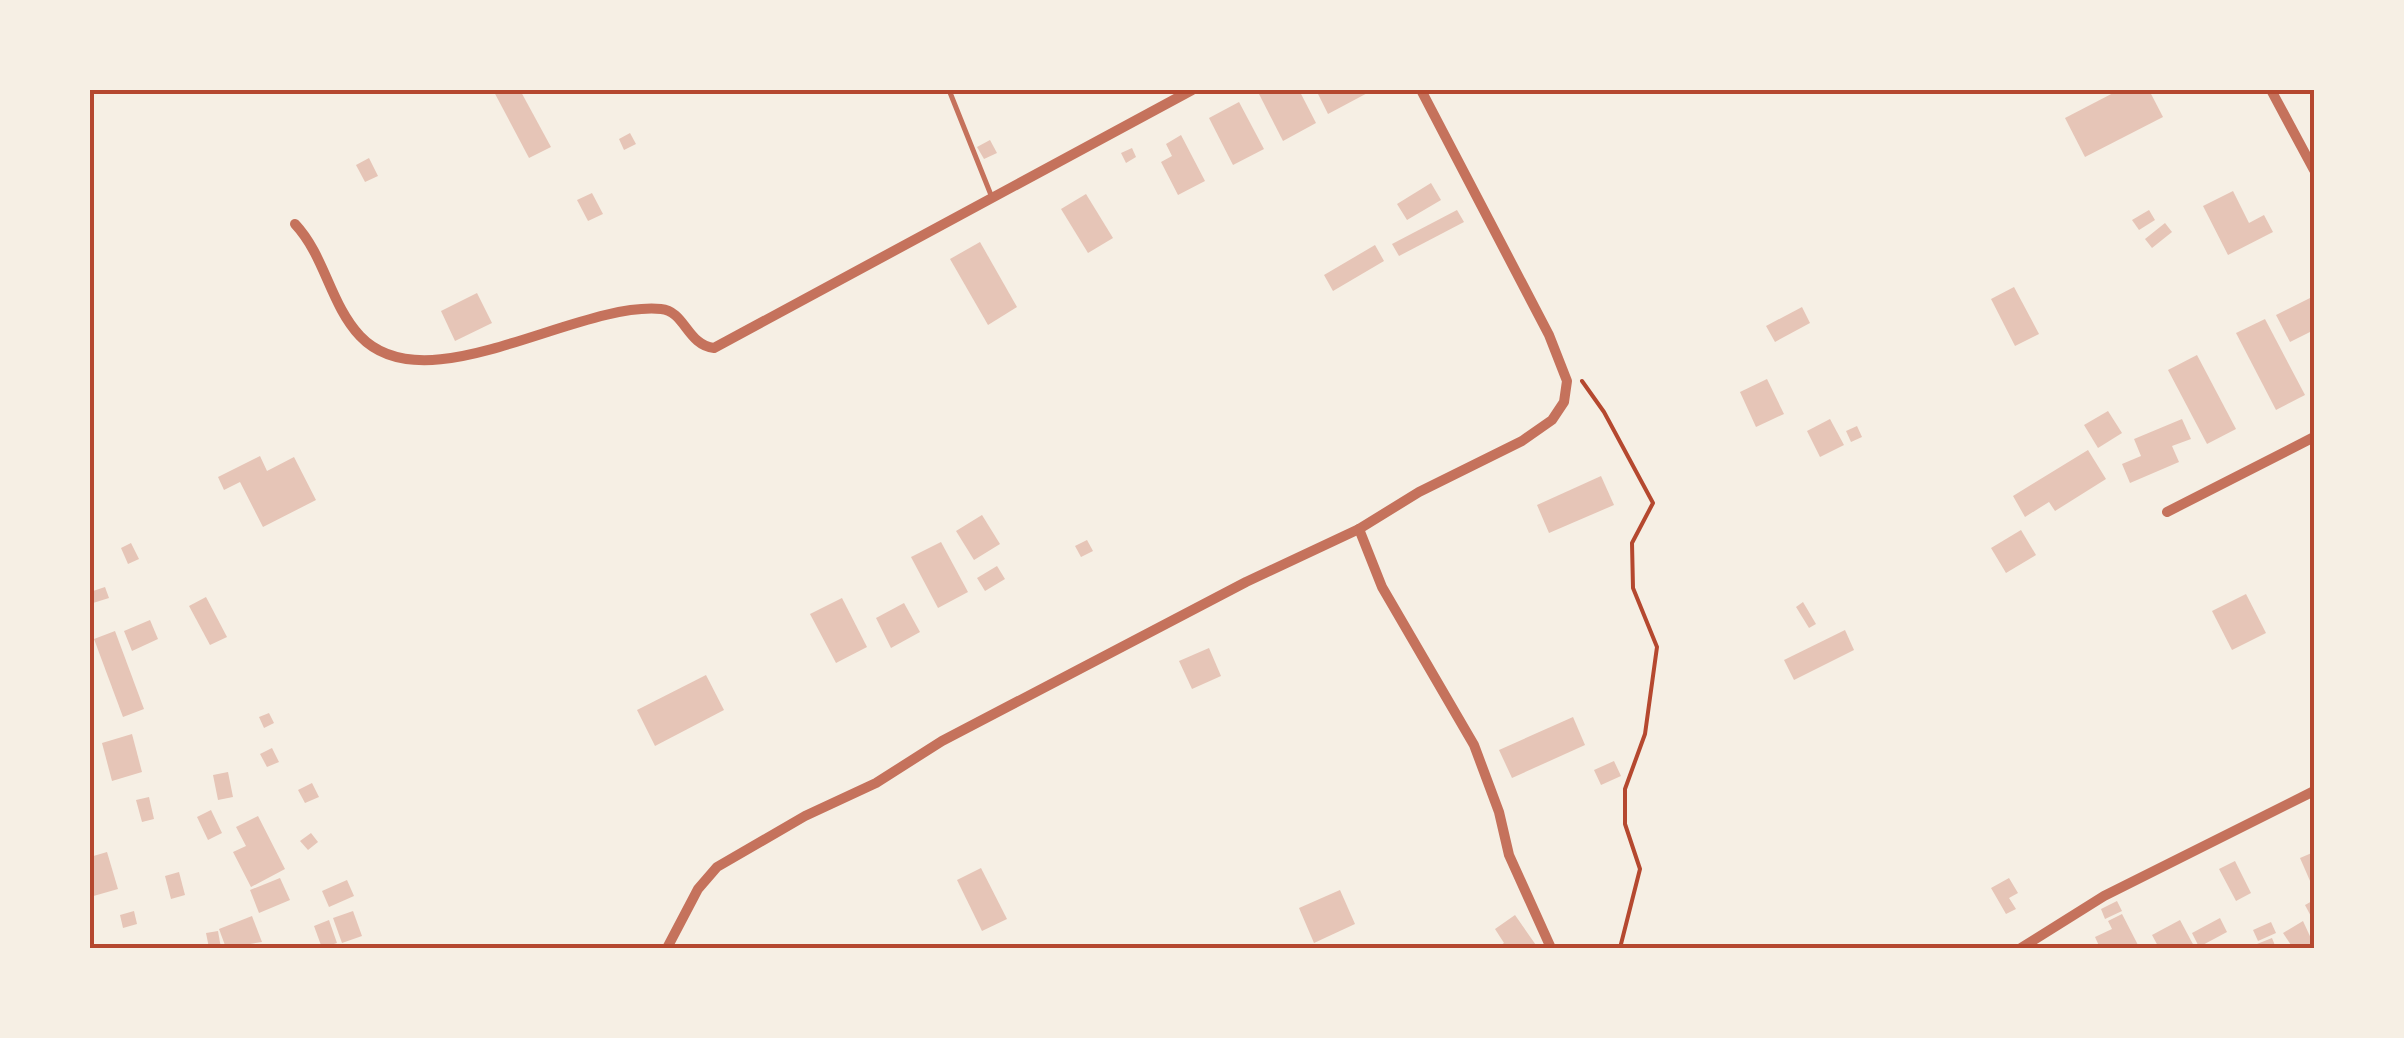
<svg xmlns="http://www.w3.org/2000/svg" width="2404" height="1038" viewBox="0 0 2404 1038" font-family="'Asap Condensed',sans-serif">
<rect width="100%" height="100%" fill="#f6efe4"/>
<!-- building -->
<g fill="#e6c5b7">
<polygon points="493,90 520,90 551,147 529,158"/>
<polygon points="1262,90 1299,90 1316,123 1283,141 1258,92"/>
<polygon points="1316,90 1373,90 1328,114"/>
<polygon points="2119,90 2149,90 2163,117 2085,157 2065,118"/>
<polygon points="1239,102 1264,149 1233,165 1209,118"/>
<polygon points="630,133 636,144 624,150 619,139"/>
<polygon points="1181,135 1205,181 1178,195 1161,162 1172,156 1166,144"/>
<polygon points="990,140 997,153 984,159 977,147"/>
<polygon points="1132,148 1136,157 1126,163 1121,153"/>
<polygon points="369,158 378,176 365,182 356,165"/>
<polygon points="1431,183 1441,200 1407,220 1397,204"/>
<polygon points="2233,191 2249,223 2264,215 2273,232 2228,255 2203,206"/>
<polygon points="592,193 603,214 588,221 577,200"/>
<polygon points="1086,194 1113,238 1088,253 1061,209"/>
<polygon points="1457,210 1464,222 1399,256 1392,244"/>
<polygon points="2149,210 2155,220 2139,230 2132,220"/>
<polygon points="2165,223 2172,232 2152,248 2145,239"/>
<polygon points="980,242 1017,307 988,325 950,259"/>
<polygon points="1375,245 1384,261 1333,291 1324,275"/>
<polygon points="2014,287 2039,334 2015,346 1991,299"/>
<polygon points="477,293 492,323 455,341 441,311"/>
<polygon points="2314,296 2314,330 2290,342 2276,315"/>
<polygon points="1802,307 1810,323 1775,342 1766,326"/>
<polygon points="2265,319 2305,395 2276,410 2236,333"/>
<polygon points="2197,355 2236,429 2207,444 2168,370"/>
<polygon points="1767,379 1784,414 1756,427 1740,392"/>
<polygon points="2108,411 2122,433 2098,448 2084,425"/>
<polygon points="1830,419 1844,445 1820,457 1807,431"/>
<polygon points="2182,419 2191,439 2172,446 2179,462 2130,483 2122,464 2141,456 2134,439"/>
<polygon points="1857,426 1862,437 1851,442 1846,431"/>
<polygon points="2088,450 2106,479 2055,511 2049,502 2025,517 2013,496"/>
<polygon points="260,456 267,471 294,457 316,500 263,527 240,482 224,490 218,477"/>
<polygon points="1601,476 1614,505 1549,533 1537,505"/>
<polygon points="982,515 1000,544 974,560 956,531"/>
<polygon points="2021,530 2036,555 2006,573 1991,548"/>
<polygon points="1087,540 1093,551 1081,557 1075,546"/>
<polygon points="941,542 968,592 938,608 911,557"/>
<polygon points="131,543 139,559 128,564 121,548"/>
<polygon points="997,566 1005,579 985,591 977,578"/>
<polygon points="105,587 109,598 93,603 90,592"/>
<polygon points="2246,594 2266,633 2232,650 2212,611"/>
<polygon points="206,597 227,637 210,645 189,606"/>
<polygon points="842,598 867,647 836,663 810,614"/>
<polygon points="1803,602 1816,624 1809,628 1796,607"/>
<polygon points="904,603 920,632 891,648 876,618"/>
<polygon points="150,620 158,639 132,651 124,631"/>
<polygon points="1845,630 1854,650 1794,680 1784,660"/>
<polygon points="115,631 144,709 123,717 94,639"/>
<polygon points="1209,648 1221,676 1192,689 1179,661"/>
<polygon points="706,675 724,710 655,746 637,710"/>
<polygon points="269,713 274,723 264,728 259,717"/>
<polygon points="1573,717 1585,745 1512,778 1499,750"/>
<polygon points="132,734 142,772 112,781 102,743"/>
<polygon points="272,748 279,762 267,767 260,754"/>
<polygon points="1614,761 1621,776 1601,785 1594,770"/>
<polygon points="228,772 233,797 218,800 213,775"/>
<polygon points="312,783 319,797 305,803 298,790"/>
<polygon points="149,797 154,819 142,822 136,800"/>
<polygon points="211,810 222,833 208,840 197,817"/>
<polygon points="258,816 285,869 251,887 233,852 246,846 236,827"/>
<polygon points="311,833 318,842 308,850 300,841"/>
<polygon points="107,852 118,889 90,897 90,857"/>
<polygon points="2314,852 2314,890 2300,858"/>
<polygon points="2235,861 2251,893 2236,901 2219,869"/>
<polygon points="981,868 1007,919 982,931 957,880"/>
<polygon points="179,872 185,895 171,899 165,876"/>
<polygon points="280,878 290,900 259,913 250,890"/>
<polygon points="2009,878 2018,893 2009,898 2016,909 2006,914 1991,888"/>
<polygon points="347,880 354,896 329,907 322,891"/>
<polygon points="1340,890 1355,924 1314,943 1299,908"/>
<polygon points="2314,900 2314,922 2305,905"/>
<polygon points="2117,901 2122,911 2105,919 2101,909"/>
<polygon points="134,911 137,924 123,928 120,915"/>
<polygon points="353,911 362,936 342,943 333,918"/>
<polygon points="2122,914 2138,945 2100,948 2095,937 2112,929 2108,921"/>
<polygon points="1515,915 1538,948 1497,948 1504,943 1495,929"/>
<polygon points="252,916 262,942 226,948 219,929"/>
<polygon points="2220,918 2227,932 2199,947 2192,933"/>
<polygon points="329,920 337,943 322,948 314,926"/>
<polygon points="2180,920 2195,948 2159,948 2152,935"/>
<polygon points="2303,921 2314,945 2293,948 2283,933"/>
<polygon points="2271,922 2276,933 2258,941 2253,930"/>
<polygon points="218,931 221,948 209,948 206,933"/>
<polygon points="2272,938 2276,948 2259,948 2257,944"/>
</g>
<g fill="none" stroke-linecap="round" stroke-linejoin="round">
<!-- path -->
<polyline stroke="#b5482f" stroke-width="4" points="1582,381 1604,412 1653,503 1632,543 1633,588 1657,647 1645,734 1625,789 1625,824 1640,869 1620,948"/>
<!-- service -->
<polyline stroke="#c5725c" stroke-width="5" points="949,90 991,195"/>
<!-- minor -->
<g stroke="#c5725c" stroke-width="10">
<polyline points="2271,90 2314,170"/>
<path d="M295,224C325,256 330,304 360,336C426,406 576,301 661,309C685,311 687,345 714,348L1192,90"/>
<polyline points="2167,512 2314,437"/>
<polyline points="1359,529 1382,587 1474,745 1499,812 1509,855 1551,948"/>
<polyline points="667,948 698,889 717,867 805,816 876,783 942,741 1246,582 1359,529 1419,492 1522,441 1552,420 1564,402 1567,381 1549,335 1421,90"/>
<polyline points="2021,948 2104,896 2314,791"/>
</g>
</g>
<!-- border -->
<rect width="2404" height="1038" fill="none" stroke="#f6efe4" stroke-width="185"/>
<rect x="92" y="92" width="2220" height="854" fill="none" stroke="#b5482f" stroke-width="4"/>
</svg>
